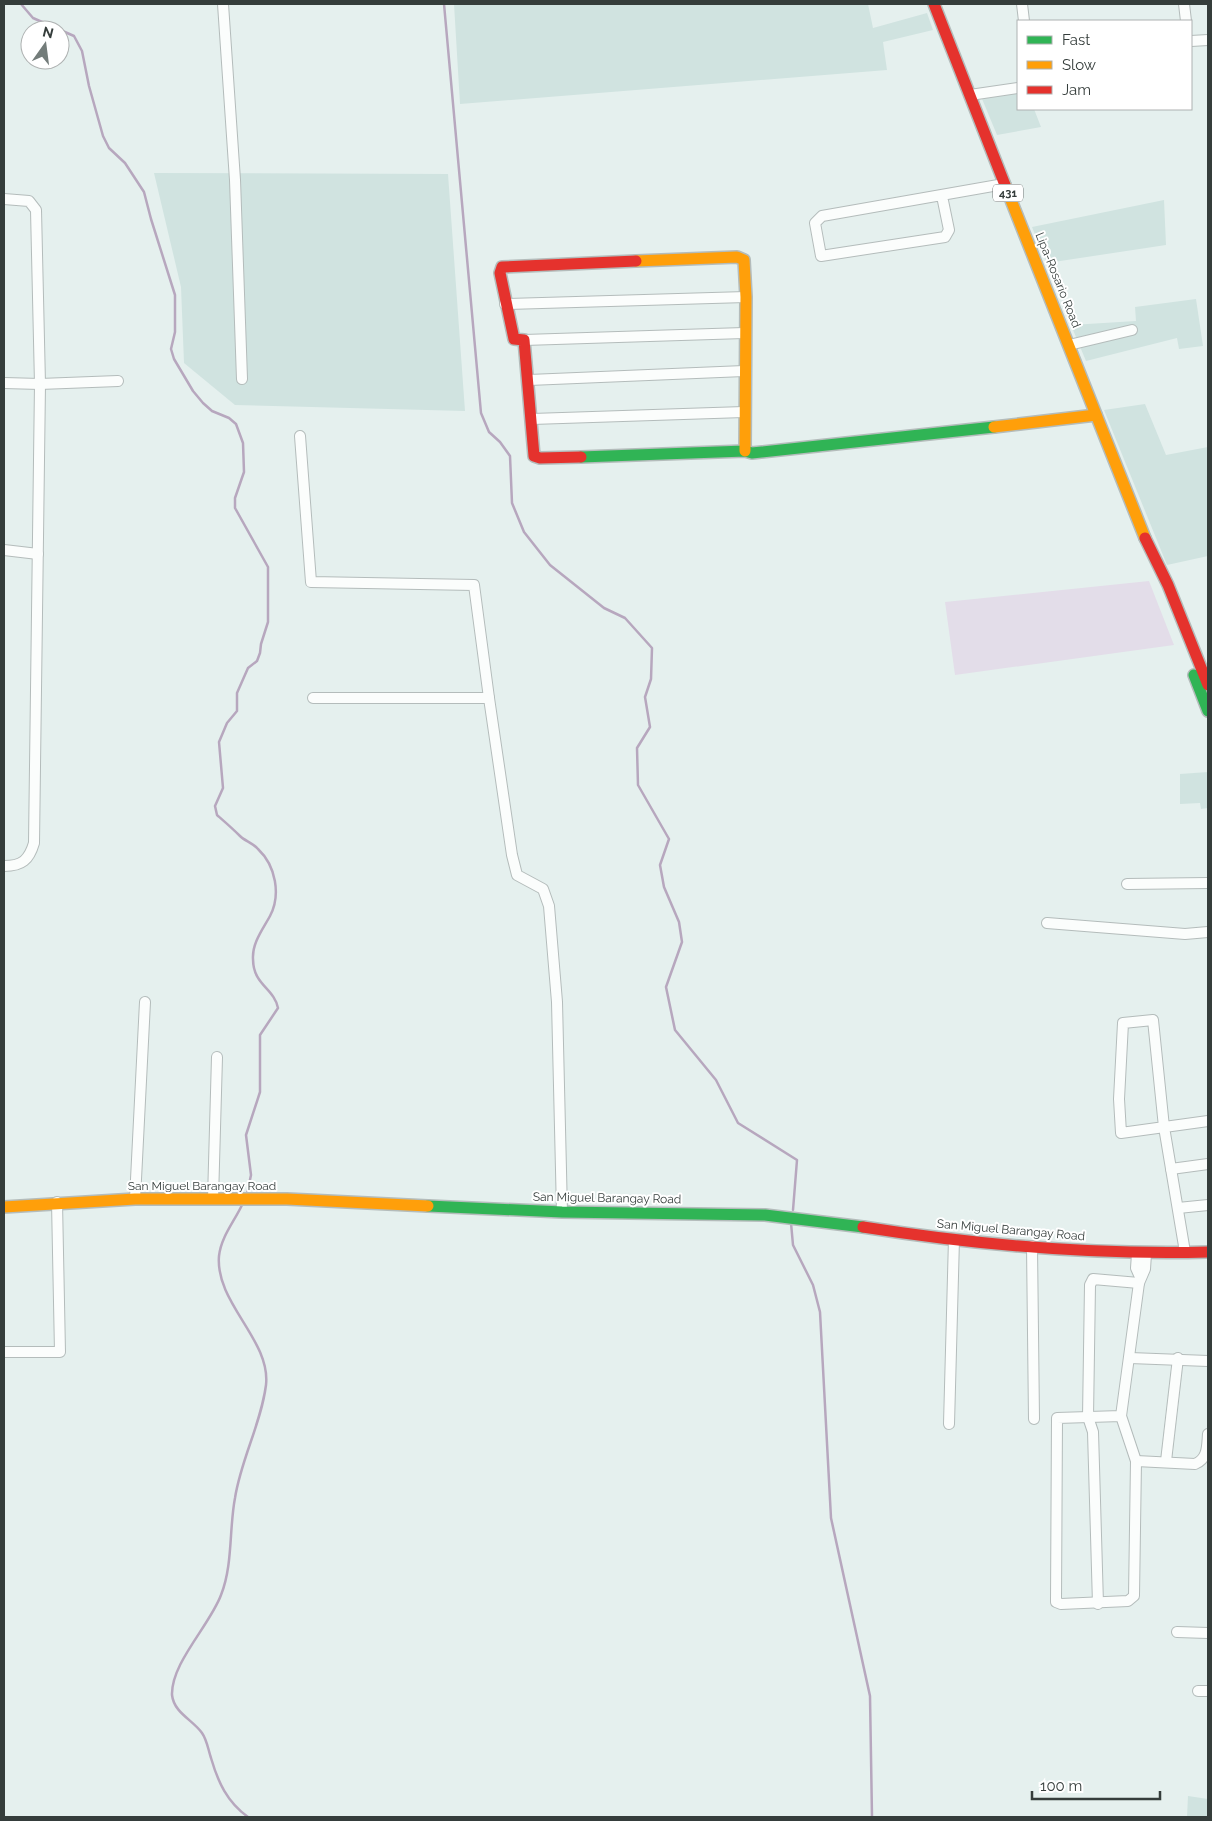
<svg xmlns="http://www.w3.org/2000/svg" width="1212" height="1821" viewBox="0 0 1212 1821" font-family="Raleway,sans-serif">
<rect width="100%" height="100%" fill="#e5f0ee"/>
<!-- built -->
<g fill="#d0e3e0">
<polygon points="454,4 868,4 873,28 927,13 933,30 883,42 887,70 460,104"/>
<polygon points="1018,88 1018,109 1034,109 1041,127 997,135 980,94"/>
<polygon points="154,173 448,174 465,411 235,405 184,363 181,287"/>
<polygon points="1164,200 1166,245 1047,263 1032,227"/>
<polygon points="1196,299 1203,346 1179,349 1177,338 1086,361 1071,325 1136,321 1135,307"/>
<polygon points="1145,404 1166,455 1208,447 1208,556 1167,565 1104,410"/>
<polygon points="1208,772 1208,808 1201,809 1200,803 1180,804 1180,774"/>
<polygon points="1188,1796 1208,1799 1208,1817 1187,1817"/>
</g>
<!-- green -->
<polygon fill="#e3dde9" points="1149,581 1174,645 955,675 945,602"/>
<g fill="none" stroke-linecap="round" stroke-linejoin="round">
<!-- stream -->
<g stroke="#b7a7be" stroke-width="2.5">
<path d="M21,4L33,18L74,36L82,51L89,86L103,136L109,148L125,163L144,192L151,219L175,295V332L171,349L174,359L193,391L203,403L212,411L229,418L236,424L243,443L244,472L235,498V508L268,567V622L261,644L260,653L257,661L248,668L237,693V711L227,723L219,742L223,788L215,806L217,815C225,822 232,828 240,836C245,841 253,843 258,849C276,866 281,895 270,916C263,929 252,943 253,959C253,985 274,988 278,1008L260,1035V1092L246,1135L251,1175L247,1194"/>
<polyline points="444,4 481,413 489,432 500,442 510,456 512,503 524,532 550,565 604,608 625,618 652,648 651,679 645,697 650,727 637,748 638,785 669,839 660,865 664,887 679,922 682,942 666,987 675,1030 716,1080 738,1123 797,1160 793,1210"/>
<path d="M242,1205C234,1222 221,1237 219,1256C215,1303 271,1340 266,1385C261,1424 241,1459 235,1498C229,1529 233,1565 221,1595C210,1625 171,1663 172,1695C174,1713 193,1720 202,1733C207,1740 208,1749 211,1758C218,1782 227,1802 248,1817"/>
<polyline points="791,1223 793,1245 813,1285 820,1312 831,1518 870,1696 872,1817"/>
</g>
<!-- street casing -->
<g stroke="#b4bcbb" stroke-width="12">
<g id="street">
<polyline points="223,4 235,180 242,379"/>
<polyline points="1022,4 1024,21"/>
<polyline points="1184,4 1186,21"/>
<polyline points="1191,41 1208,40"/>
<polyline points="970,95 1018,88"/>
<polyline points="942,196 949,230 945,237 821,256 815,223 822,216 1004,184"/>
<path d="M4,199L29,201L36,210L40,384L34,843C29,860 22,866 4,866"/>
<polyline points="505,304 746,297"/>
<polyline points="524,340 744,333"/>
<polyline points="1069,345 1132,330"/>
<polyline points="529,380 744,371"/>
<polyline points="4,383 40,384 118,381"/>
<polyline points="532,419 744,412"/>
<polyline points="300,436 311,582 474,585 489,698"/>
<polyline points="4,550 38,554"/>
<polyline points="313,698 489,698 512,855 517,875 543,889 549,906 557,1002 562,1212"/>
<polyline points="1127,884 1208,883"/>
<polyline points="1047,923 1185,934 1208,932"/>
<polyline points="1171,1169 1208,1164"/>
<polyline points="135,1199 145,1002"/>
<polyline points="213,1199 217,1057"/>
<polyline points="1178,1208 1208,1205"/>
<polyline points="1032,1246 1034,1419"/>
<polyline points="1185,1252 1164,1127 1153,1020 1123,1023 1119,1099 1121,1133 1208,1121"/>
<polyline points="1137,1254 1136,1268 1140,1277"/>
<polyline points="4,1352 60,1352 57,1202"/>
<polyline points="1130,1358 1208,1361"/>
<polyline points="1121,1416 1057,1418 1056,1602 1061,1604 1128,1601 1134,1596 1136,1461 1121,1416 1139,1283 1145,1269 1146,1254"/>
<polyline points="949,1424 954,1239"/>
<path d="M1136,1461L1195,1464C1208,1459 1207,1446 1208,1434"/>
<polyline points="1166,1461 1178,1358"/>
<polyline points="1098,1604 1093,1432 1088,1417 1090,1285 1093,1279 1139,1283"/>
<polyline points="1177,1632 1208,1633"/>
<polyline points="1198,1691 1208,1691"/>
</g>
</g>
<!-- fast casing -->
<g stroke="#b4bcbb" stroke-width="14">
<g id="fast">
<polyline points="581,457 745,451 752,453 994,427"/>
<polyline points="1194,675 1208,711"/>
<polyline points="428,1206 562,1212 765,1215 863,1227"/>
</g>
</g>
<!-- slow casing -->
<g stroke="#b4bcbb" stroke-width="14">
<g id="slow">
<polyline points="1005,185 1145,538"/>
<polyline points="636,261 737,257 744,260 746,297 745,451"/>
<polyline points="994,427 1096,415"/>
<polyline points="4,1207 135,1199 287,1199 428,1206"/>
</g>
</g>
<!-- jam casing -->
<g stroke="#b4bcbb" stroke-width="14">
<g id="jam">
<polyline points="934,4 1005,185"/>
<polyline points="581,457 540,458 534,456 524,340 514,339 500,273 502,267 636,261"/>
<polyline points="1145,538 1168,585 1208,685"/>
<path d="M863,1227C977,1245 1093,1255 1208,1252"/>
</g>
</g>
<!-- street -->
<use href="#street" stroke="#fbfdfc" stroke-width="10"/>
<!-- fast -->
<use href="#fast" stroke="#30b455" stroke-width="11"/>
<!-- slow -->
<use href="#slow" stroke="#ff9f0a" stroke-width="11"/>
<!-- jam -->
<use href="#jam" stroke="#e5322d" stroke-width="11"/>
</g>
<g text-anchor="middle" stroke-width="4" stroke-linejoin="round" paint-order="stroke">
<!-- shield labels -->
<rect fill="#fff" stroke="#727776" stroke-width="1" x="993" y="184.5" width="30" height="17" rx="4"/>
<g font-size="11" font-weight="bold" fill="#353d3b">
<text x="1008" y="197">431</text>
</g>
<!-- street labels -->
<g font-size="12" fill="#353d3b" stroke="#fff">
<text transform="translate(1058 280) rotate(68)" y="4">Lipa-Rosario Road</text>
<text x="202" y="1190">San Miguel Barangay Road</text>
<text transform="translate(607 1198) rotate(1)" y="4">San Miguel Barangay Road</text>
<text transform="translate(1011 1230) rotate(5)" y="4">San Miguel Barangay Road</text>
</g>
</g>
<!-- border -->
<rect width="1212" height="1821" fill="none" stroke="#353d3b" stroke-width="10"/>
<!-- legend -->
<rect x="1017" y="20" width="175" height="90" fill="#ffffff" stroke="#aeb1b1"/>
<rect x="1027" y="36" width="25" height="8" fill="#30b455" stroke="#aeb1b1"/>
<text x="1062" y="45" font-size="15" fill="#353d3b">Fast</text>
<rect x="1027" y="61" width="25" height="8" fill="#ff9f0a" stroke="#aeb1b1"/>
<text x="1062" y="70" font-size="15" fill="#353d3b">Slow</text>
<rect x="1027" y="86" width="25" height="8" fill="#e5322d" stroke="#aeb1b1"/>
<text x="1062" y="95" font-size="15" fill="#353d3b">Jam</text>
<!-- north arrow -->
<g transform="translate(45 45) rotate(14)"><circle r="24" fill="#ffffff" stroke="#aeb1b1"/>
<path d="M0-4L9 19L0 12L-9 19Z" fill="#737c7a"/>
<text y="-8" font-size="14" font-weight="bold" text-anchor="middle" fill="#353d3b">N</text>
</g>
<!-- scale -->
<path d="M1032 1791v8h128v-8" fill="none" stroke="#353d3b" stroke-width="2.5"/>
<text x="1040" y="1791" font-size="15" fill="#353d3b" stroke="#ffffff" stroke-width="4" paint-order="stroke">100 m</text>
</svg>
